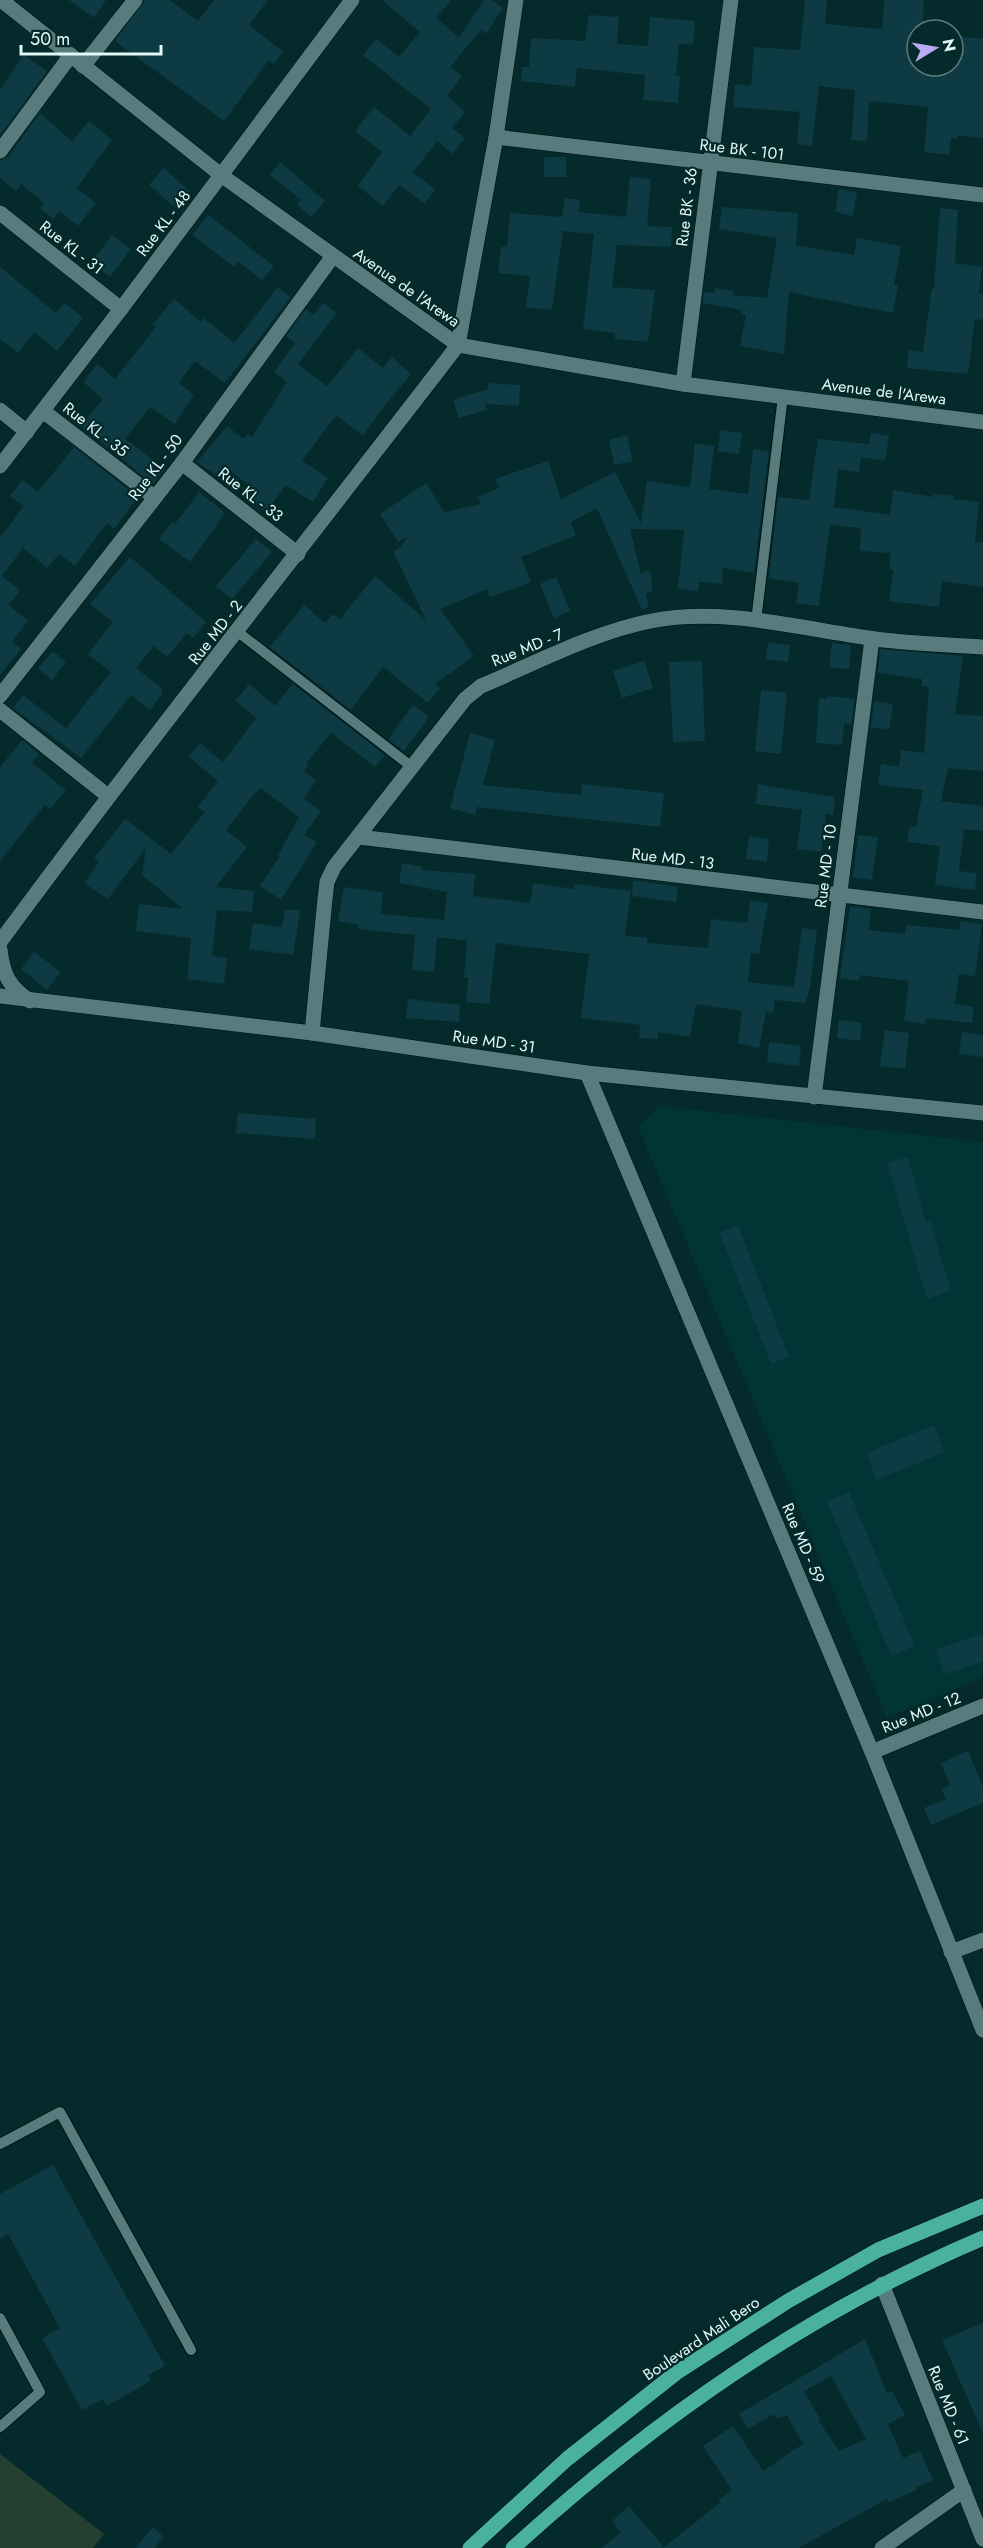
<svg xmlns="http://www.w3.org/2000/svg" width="983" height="2548" viewBox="0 0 983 2548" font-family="Jost,sans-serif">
<rect width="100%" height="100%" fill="#052a2b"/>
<!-- built -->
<polygon fill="#003435" points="659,1106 983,1142 983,1677 887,1718 638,1127"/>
<!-- green -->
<polygon fill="#254031" points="0,2454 104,2534 93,2548 0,2548"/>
<!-- building -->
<g fill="#0e3a44" fill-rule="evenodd">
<polygon points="69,0 106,0 94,18"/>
<polygon points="145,0 170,0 198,21 214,0 268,0 249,25 283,52 274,64 269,60 224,121 115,41"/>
<polygon points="382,0 451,0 436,18 459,37 484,0 491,0 503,8 486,34 481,30 450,67 462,76 447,96 465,112 452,128 465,138 453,154 437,141 413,172 435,189 425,204 399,185 383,206 358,186 382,152 355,131 374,107 410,136 431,109 363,55 376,39 399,57 420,32"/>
<polygon points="805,0 827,0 825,24 882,29 884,0 924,0 922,30 917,30 917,66 953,66 953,36 983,39 983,138 957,135 957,139 951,138 949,155 924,152 928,107 869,101 867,141 851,140 855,90 819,86 812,146 797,144 800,112 733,107 735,84 751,86 754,47 800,50"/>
<polygon points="589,15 619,17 617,44 648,46 650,17 695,21 693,45 679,44 676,76 680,76 678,103 643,100 645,75 577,68 575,87 521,81 522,67 529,67 531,38 585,41"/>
<polygon points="23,55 47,71 0,135 0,90"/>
<polygon points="40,113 72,141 89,121 112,140 77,188 96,203 78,226 60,211 53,219 40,208 44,203 21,184 16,191 0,178 0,161 8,157"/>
<rect x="544" y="157" width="22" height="20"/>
<polygon points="280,162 325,201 311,217 297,205 301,200 270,175"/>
<polygon points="164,168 190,192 176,208 149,185"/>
<polygon points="630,177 651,179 647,226 672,227 671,247 617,245 612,287 655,290 648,342 615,339 615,333 583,329 594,234 563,231 552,310 526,307 530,276 498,273 501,247 507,247 510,213 562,217 565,198 580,200 579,212 626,217"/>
<polygon points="839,189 857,192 853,216 835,212"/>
<polygon points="722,207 798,213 796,245 854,255 857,238 901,246 894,285 898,286 893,313 789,292 784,354 740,346 746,315 741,315 741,310 703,303 704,292 714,293 715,288 734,291 733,295 767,298 777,238 719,229"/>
<polygon points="940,208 958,210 955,263 982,267 979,294 983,294 983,320 975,319 968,374 907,368 908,350 923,352 932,288 934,289"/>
<polygon points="208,215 274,266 262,280 238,261 234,267 192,235"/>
<polygon points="112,235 131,249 110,277 91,263"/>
<polygon points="0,267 56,313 64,302 83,318 57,351 34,332 18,353 0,339"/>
<polygon points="278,287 291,297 225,383 195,361 179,383 194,395 175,424 150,407 125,439 165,469 153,484 81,426 103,399 83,382 97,364 115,379 156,327 153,324 174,299 201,322 204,318 234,343"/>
<polygon points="323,303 337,313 298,364 327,386 358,348 383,368 392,357 411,374 381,410 363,436 337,416 334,418 302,461 328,478 313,502 286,485 266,512 244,496 251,487 223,465 216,475 197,462 227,426 244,439 248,434 252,437 287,382 274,372 295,343 286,336 306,309 313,315"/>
<polygon points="488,383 520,385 519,406 485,404 487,410 459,418 453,400 488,389"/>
<polygon points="720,430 742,433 739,454 718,451"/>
<polygon points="871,433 889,436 885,461 861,457 859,472 838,469 834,507 890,515 893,490 933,497 934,494 954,496 953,499 979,502 975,542 983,542 983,587 942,581 939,607 889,601 893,570 889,569 891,553 860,551 861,528 830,525 819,606 796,603 799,583 769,578 778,497 809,500 818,439 869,444"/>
<polygon points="627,435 633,461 614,465 609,440"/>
<polygon points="695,443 714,446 709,489 748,494 753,449 769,451 754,573 723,568 722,584 699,582 698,591 678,589 684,530 630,529 641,574 650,570 653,590 646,594 649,607 642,610 597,508 571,522 576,535 521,557 531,582 490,597 487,589 440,609 474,656 435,684 440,688 428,703 383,667 351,710 270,647 304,605 325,623 333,614 340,619 375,576 426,620 393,551 401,547 407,537 398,542 380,514 426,483 444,512 481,504 478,497 499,488 495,479 548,461 561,499 615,472 641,523 647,481 690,487"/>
<polygon points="74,447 138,497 114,529 107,523 75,566 59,554 47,568 23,548 2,576 20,591 8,605 28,621 12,642 21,649 0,675 0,538 24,506 10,496 22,480 38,492"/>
<polygon points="199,492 225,513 190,562 159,539 172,522 175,524"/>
<polygon points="256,539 272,552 232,599 216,586"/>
<polygon points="130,557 206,622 193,638 187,633 167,657 154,646 136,668 162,688 162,694 150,710 131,695 81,758 13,708 23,695 66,728 111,672 88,654 113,622 90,604"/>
<polygon points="556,577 570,611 554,618 540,584"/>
<polygon points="768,642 790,645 788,662 766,659"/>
<polygon points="832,643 851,645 849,669 829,667"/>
<polygon points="880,649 963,656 955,714 983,716 983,771 948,768 941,801 983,806 983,831 964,829 959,871 977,873 975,890 935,885 940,846 907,842 909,827 916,827 923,790 878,785 881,764 899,767 901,750 924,753 929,687 922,686 922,679 878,673"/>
<polygon points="53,651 66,662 52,680 38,668"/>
<polygon points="644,661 653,688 622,698 613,671"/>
<polygon points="702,661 705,741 673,742 669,662"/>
<polygon points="249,684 275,706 293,684 385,755 375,767 331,733 306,764 308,766 304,771 316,781 304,798 321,811 304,835 317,842 281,900 260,886 280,856 278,855 299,817 261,788 253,795 226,830 247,847 216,887 254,891 252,912 217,910 212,956 227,958 224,984 187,979 191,938 136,931 139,904 183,909 142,875 146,848 108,899 84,883 99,862 94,858 125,819 171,854 205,812 198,807 218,781 189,757 200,743 223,762 256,718 235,701"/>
<polygon points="761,690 787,693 781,754 755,751"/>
<polygon points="827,696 855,699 851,724 844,723 842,745 816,743 819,698 827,699"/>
<polygon points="874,701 893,704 889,730 871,727"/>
<polygon points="413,705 429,717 404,751 388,739"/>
<polygon points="470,733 495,740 483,785 581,795 582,784 664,793 660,827 477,807 475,815 450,808"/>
<polygon points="22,740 39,754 32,763 66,790 50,809 45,805 0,861 0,767"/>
<polygon points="758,784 835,797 833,815 826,814 821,852 797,849 802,810 756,804"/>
<polygon points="858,835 878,837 872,880 853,877"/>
<polygon points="749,836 769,839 767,862 746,859"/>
<polygon points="402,863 422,867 421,870 475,874 473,896 530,903 533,883 574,889 575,884 631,891 625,936 647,938 647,943 708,948 711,919 747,923 750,900 768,903 759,954 751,953 748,982 794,987 802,928 817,930 810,988 805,1003 775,1000 773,1013 766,1012 759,1048 738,1043 742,1011 696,1004 690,1037 658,1032 658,1039 639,1038 640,1025 581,1018 589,954 496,943 489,1004 466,1002 468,977 464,977 467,941 437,937 434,972 412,970 415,935 358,929 358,925 338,921 344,887 383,892 381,914 444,920 447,892 399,883"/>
<polygon points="633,880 678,887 676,902 632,896"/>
<polygon points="850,906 871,909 869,930 905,934 906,925 959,930 960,921 982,924 975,976 959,974 955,1004 974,1007 972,1023 926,1018 925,1024 904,1021 909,981 860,975 859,981 840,978"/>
<polygon points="285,909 300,911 293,955 249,949 253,923 282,927"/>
<polygon points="34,952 61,972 47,990 21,969"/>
<polygon points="408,999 460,1005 459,1022 406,1018"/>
<polygon points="839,1020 862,1023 860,1041 837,1038"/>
<polygon points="885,1030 909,1033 905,1069 880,1066"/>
<polygon points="962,1032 983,1035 983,1057 959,1054"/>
<polygon points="769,1042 801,1046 799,1066 767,1062"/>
<polygon points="238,1113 316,1119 315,1139 236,1133"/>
<polygon points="908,1157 926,1222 930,1221 951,1291 927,1299 887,1163"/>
<polygon points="738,1225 789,1357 771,1364 719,1232"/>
<polygon points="934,1425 945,1452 877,1480 866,1453"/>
<polygon points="849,1492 915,1646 891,1656 827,1501"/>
<polygon points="983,1634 983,1662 944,1674 936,1649"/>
<polygon points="968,1751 983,1787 983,1803 931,1825 924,1808 946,1799 942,1789 950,1785 941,1763"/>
<polygon points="53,2165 165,2366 148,2375 151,2381 107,2406 103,2399 82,2410 42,2338 60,2328 8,2234 0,2239 0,2194"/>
<polygon points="983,2323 983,2433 942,2340"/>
<path d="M865,2339L887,2393L892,2391L905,2415L888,2424L903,2458L920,2451L933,2480L916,2487L917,2490L889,2502L887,2499L799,2548H602L621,2532L612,2521L629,2506L664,2547L720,2503L718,2501L732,2490L703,2446L733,2426L763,2471L803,2444L787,2416L776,2418L774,2414L748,2429L739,2414ZM831,2376L866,2439L839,2451L818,2420L820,2419L804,2391Z"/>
<polygon points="153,2527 164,2537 154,2548 135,2548"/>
</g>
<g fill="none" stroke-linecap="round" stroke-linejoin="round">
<!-- service casing -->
<g stroke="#001212" stroke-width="12">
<g id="service">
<polyline points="756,621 783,396"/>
<polyline points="238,632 412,767"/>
<polyline points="0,2144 60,2112 191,2350"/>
<polyline points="0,2318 40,2392 0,2427"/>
</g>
</g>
<!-- minor casing -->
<g stroke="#001212" stroke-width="16">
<g id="minor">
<polyline points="83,66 135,0"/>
<polyline points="496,137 983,195"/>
<polyline points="0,151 71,55"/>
<polyline points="0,213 121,309"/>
<polyline points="458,345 496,137 516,0"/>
<polyline points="683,384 731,0"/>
<polyline points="0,410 27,432"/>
<polyline points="43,411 154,497"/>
<polyline points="182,463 298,554"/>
<polyline points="0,466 121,309 352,0"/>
<polyline points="0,696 182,463 333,256"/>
<polyline points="0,710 108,796"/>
<polyline points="359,837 983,912"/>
<polyline points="0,996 312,1033 587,1073 983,1113"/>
<path d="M312,1033L325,899L327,882L334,867L465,699L481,686C534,664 594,632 651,621C723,607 798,628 869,638C907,644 945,644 983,647"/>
<polyline points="587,1073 872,1752 983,2030"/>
<polyline points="814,1097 872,639"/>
<polyline points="872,1752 983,1706"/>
<polyline points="951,1952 983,1940"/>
<polyline points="882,2284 983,2539"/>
<polyline points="882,2548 964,2490"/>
</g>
</g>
<!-- tertiary casing -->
<g stroke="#001212" stroke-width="16">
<g id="tertiary">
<polyline points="1,0 221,175 458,345 683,384 983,422"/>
<path d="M0,942C149,740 305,544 458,345"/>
<path d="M0,949C3,975 9,987 30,1001"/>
</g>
</g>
<!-- primary casing -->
<g stroke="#001212" stroke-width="16">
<g id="primary">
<polyline points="470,2548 567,2459 676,2373 788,2301 878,2250 983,2206"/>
<path d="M513,2548C654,2420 806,2313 983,2238"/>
</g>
</g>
<!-- service -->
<use href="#service" stroke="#587c7d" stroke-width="10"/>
<!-- minor -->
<use href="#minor" stroke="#587c7d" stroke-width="15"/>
<!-- tertiary -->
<use href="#tertiary" stroke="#587c7d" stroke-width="15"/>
<!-- primary -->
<use href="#primary" stroke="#4ab0a0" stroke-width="15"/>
</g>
<g text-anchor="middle" stroke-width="4.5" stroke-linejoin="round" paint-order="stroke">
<!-- street labels -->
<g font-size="16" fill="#e4f7f7" stroke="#052a2b">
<text transform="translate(742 149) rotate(7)" y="6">Rue BK - 101</text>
<text transform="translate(686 207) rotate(-83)" y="6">Rue BK - 36</text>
<text transform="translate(163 223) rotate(-53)" y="6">Rue KL - 48</text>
<text transform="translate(72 247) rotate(38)" y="6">Rue KL - 31</text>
<text transform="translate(407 287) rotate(35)" y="6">Avenue de l'Arewa</text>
<text transform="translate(884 391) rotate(7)" y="6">Avenue de l'Arewa</text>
<text transform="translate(96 429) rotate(38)" y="6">Rue KL - 35</text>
<text transform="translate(155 467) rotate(-53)" y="6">Rue KL - 50</text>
<text transform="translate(251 494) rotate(38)" y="6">Rue KL - 33</text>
<text transform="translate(215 632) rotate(-52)" y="6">Rue MD - 2</text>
<text transform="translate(527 647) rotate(-22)" y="6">Rue MD - 7</text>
<text transform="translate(673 858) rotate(7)" y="6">Rue MD - 13</text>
<text transform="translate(825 866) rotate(-83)" y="6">Rue MD - 10</text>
<text transform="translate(494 1041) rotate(8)" y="6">Rue MD - 31</text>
<text transform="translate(804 1543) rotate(67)" y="6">Rue MD - 59</text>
<text transform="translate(921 1712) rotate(-22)" y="6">Rue MD - 12</text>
<text transform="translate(701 2338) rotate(-34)" y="6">Boulevard Mali Bero</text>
<text transform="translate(949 2405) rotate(68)" y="6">Rue MD - 61</text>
</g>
</g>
<!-- north arrow -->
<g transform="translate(935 48) rotate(79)"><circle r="28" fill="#052a2b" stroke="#5e7c7d" stroke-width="1.5"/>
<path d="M0-4.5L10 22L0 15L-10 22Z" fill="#baaaf6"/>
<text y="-9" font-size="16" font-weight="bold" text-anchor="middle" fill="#e4f7f7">N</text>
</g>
<!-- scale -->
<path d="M21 45v9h140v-9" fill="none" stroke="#e4f7f7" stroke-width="3"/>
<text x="30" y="45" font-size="18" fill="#e4f7f7" stroke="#052a2b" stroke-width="4.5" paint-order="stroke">50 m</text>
</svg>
